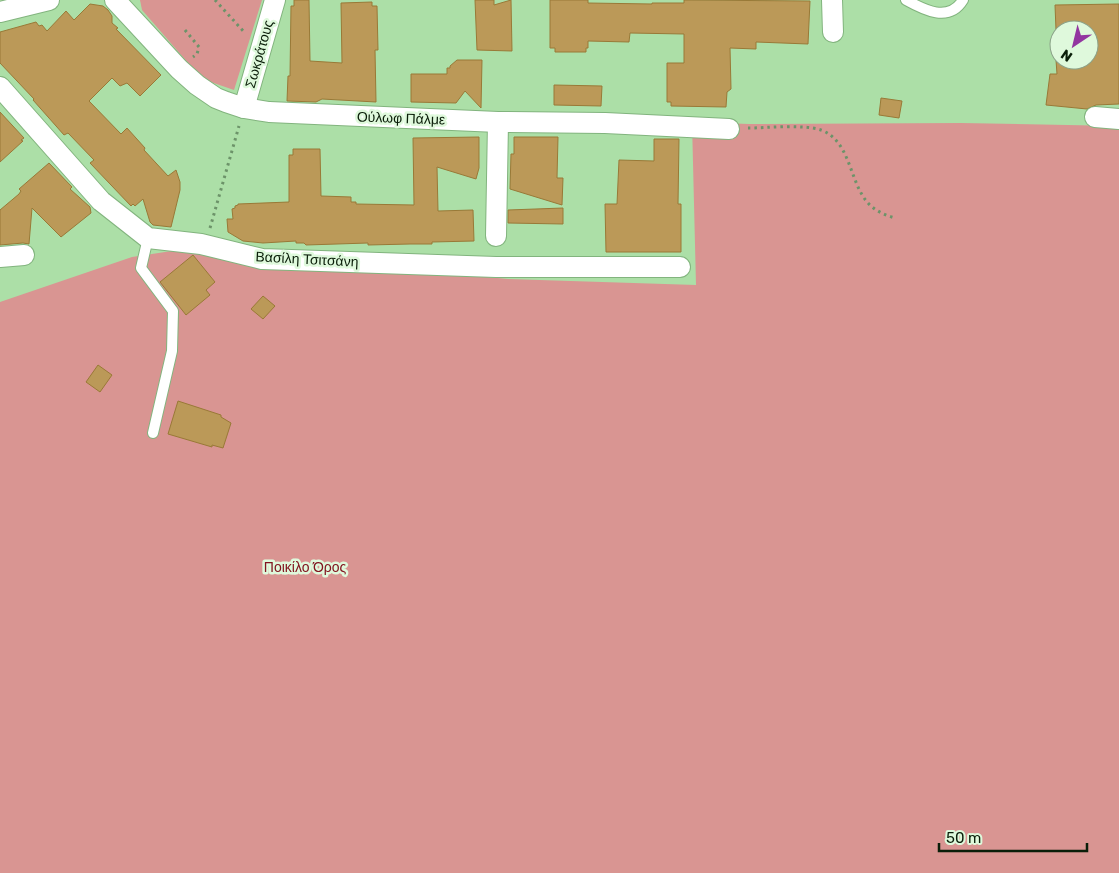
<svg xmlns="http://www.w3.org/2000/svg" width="1119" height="873" viewBox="0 0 1119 873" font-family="Rubik,sans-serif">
<rect width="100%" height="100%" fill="#acdfa7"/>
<!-- green -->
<g fill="#d99592">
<polygon points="140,0 262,0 234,90 202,79 142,10"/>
<polygon points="692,122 749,124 961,123 1119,126 1119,873 0,873 0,302 132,257 185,249 508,279 696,285"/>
</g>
<!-- building -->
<g fill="#bb9958" stroke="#997937">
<polygon points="294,0 309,0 310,61 342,63 341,3 372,2 372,6 377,6 378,50 375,50 376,102 322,99 316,102 287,101 288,76 290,76 291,6 294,6"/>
<polygon points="475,0 494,0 494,5 511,0 512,51 477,50"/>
<polygon points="550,0 588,0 588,3 652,4 652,3 684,3 684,0 810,1 808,44 756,42 756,49 730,48 731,89 727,92 726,107 671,106 671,102 667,102 667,63 684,63 684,34 630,33 629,42 588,41 588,48 586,48 586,52 555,52 555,48 550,48"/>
<polygon points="90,4 103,6 108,10 112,16 112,23 118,28 116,29 161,75 140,96 127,83 120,86 112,78 89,101 121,134 127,128 145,148 144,150 168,176 176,170 180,182 180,190 171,227 153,225 150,222 143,199 135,206 133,204 131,206 90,163 94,160 68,133 64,135 33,100 34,99 0,63 0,32 36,22 39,26 42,25 47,31 66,11 74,20"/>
<polygon points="1119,4 1119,104 1096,105 1087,109 1046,105 1050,74 1057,74 1056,60 1089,60 1089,30 1056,30 1055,5"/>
<polygon points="457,60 482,60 481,108 465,91 456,103 411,102 411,74 447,74 447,68 450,68 450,66"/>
<polygon points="554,85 602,86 601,106 554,105"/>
<polygon points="881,98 902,101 899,118 879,115"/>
<polygon points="0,112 24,138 21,140 23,141 0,162"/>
<polygon points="479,137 479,168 476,179 437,167 438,211 473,210 474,241 432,242 432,244 410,244 368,245 368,243 306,245 304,243 296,243 296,241 263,243 243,241 228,232 227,219 233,219 232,209 235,208 235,206 238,205 238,204 289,202 289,155 293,155 293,149 320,149 321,196 351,197 351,202 356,202 356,204 414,205 413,138"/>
<polygon points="514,137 558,137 557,178 563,178 562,205 510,189 511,154 514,154"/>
<polygon points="654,139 679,139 678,204 681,204 681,252 606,252 605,204 617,204 619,160 654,161"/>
<polygon points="49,163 72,187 70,189 90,207 91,213 61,237 32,208 29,244 23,243 0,245 0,210 19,194 21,191 19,189"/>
<polygon points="563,208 563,224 508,223 508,210"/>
<polygon points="193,255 215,282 206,290 210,295 186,315 160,282"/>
<polygon points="263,296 275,306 263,319 251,309"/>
<polygon points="98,365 112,375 100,392 86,382"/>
<polygon points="178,401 221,415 221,417 231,423 223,448 212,445 212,447 168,434"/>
</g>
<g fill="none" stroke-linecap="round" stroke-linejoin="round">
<!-- lane casing -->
<g stroke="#82b47e" stroke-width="12">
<g id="lane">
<path d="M906,0C924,10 949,23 963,0"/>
<polyline points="148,238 141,268 173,311 172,351 153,433"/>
</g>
</g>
<!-- street casing -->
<g stroke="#82b47e" stroke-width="22">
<g id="street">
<polyline points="115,0 179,69 197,85 216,98 226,102 244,108 269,112 498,122 605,123 729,129"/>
<polyline points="832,0 833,32"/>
<polyline points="0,12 49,0"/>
<polyline points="0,87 101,201 148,238 201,244 262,259 496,267 680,267"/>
<polyline points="244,108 275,0"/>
<polyline points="1095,117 1119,119"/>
<polyline points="496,236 498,122"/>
<polyline points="0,257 24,255"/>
</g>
</g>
<!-- path -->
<g stroke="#6c9369" stroke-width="3" stroke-dasharray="2.5 4" stroke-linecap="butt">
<polyline points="215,0 245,33"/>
<polyline points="185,30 199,47 197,54 193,57"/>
<path d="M748,128C766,128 804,124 821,130C851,141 849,182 868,203C875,211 885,215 895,218"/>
<polyline points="210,228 239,126"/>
</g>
<!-- lane -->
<use href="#lane" stroke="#fff" stroke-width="10"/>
<!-- street -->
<use href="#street" stroke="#fff" stroke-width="20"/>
</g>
<g text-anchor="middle" stroke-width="5" stroke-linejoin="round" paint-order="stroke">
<!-- street labels -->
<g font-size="14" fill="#0a1e09" stroke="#dff9dc">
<text transform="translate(259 54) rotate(-74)" y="5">Σωκράτους</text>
<text transform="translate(401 118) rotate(2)" y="5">Ούλωφ Πάλμε</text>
<text transform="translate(307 259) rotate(3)" y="5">Βασίλη Τσιτσάνη</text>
</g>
<!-- park labels -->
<g font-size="14" fill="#821520" stroke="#dff9dc">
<text x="305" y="572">Ποικίλο Όρος</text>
</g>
</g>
<!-- north arrow -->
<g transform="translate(1074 45) rotate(215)"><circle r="24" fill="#dff9dc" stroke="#8aa188"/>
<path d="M0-4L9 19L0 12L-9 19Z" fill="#9336a0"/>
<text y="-8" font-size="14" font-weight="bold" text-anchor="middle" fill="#0a1e09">N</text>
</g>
<!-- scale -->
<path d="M939 843v8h148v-8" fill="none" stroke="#0a1e09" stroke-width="2.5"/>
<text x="946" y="843" font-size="15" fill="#0a1e09" stroke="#dff9dc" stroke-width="4" paint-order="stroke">50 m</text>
</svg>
